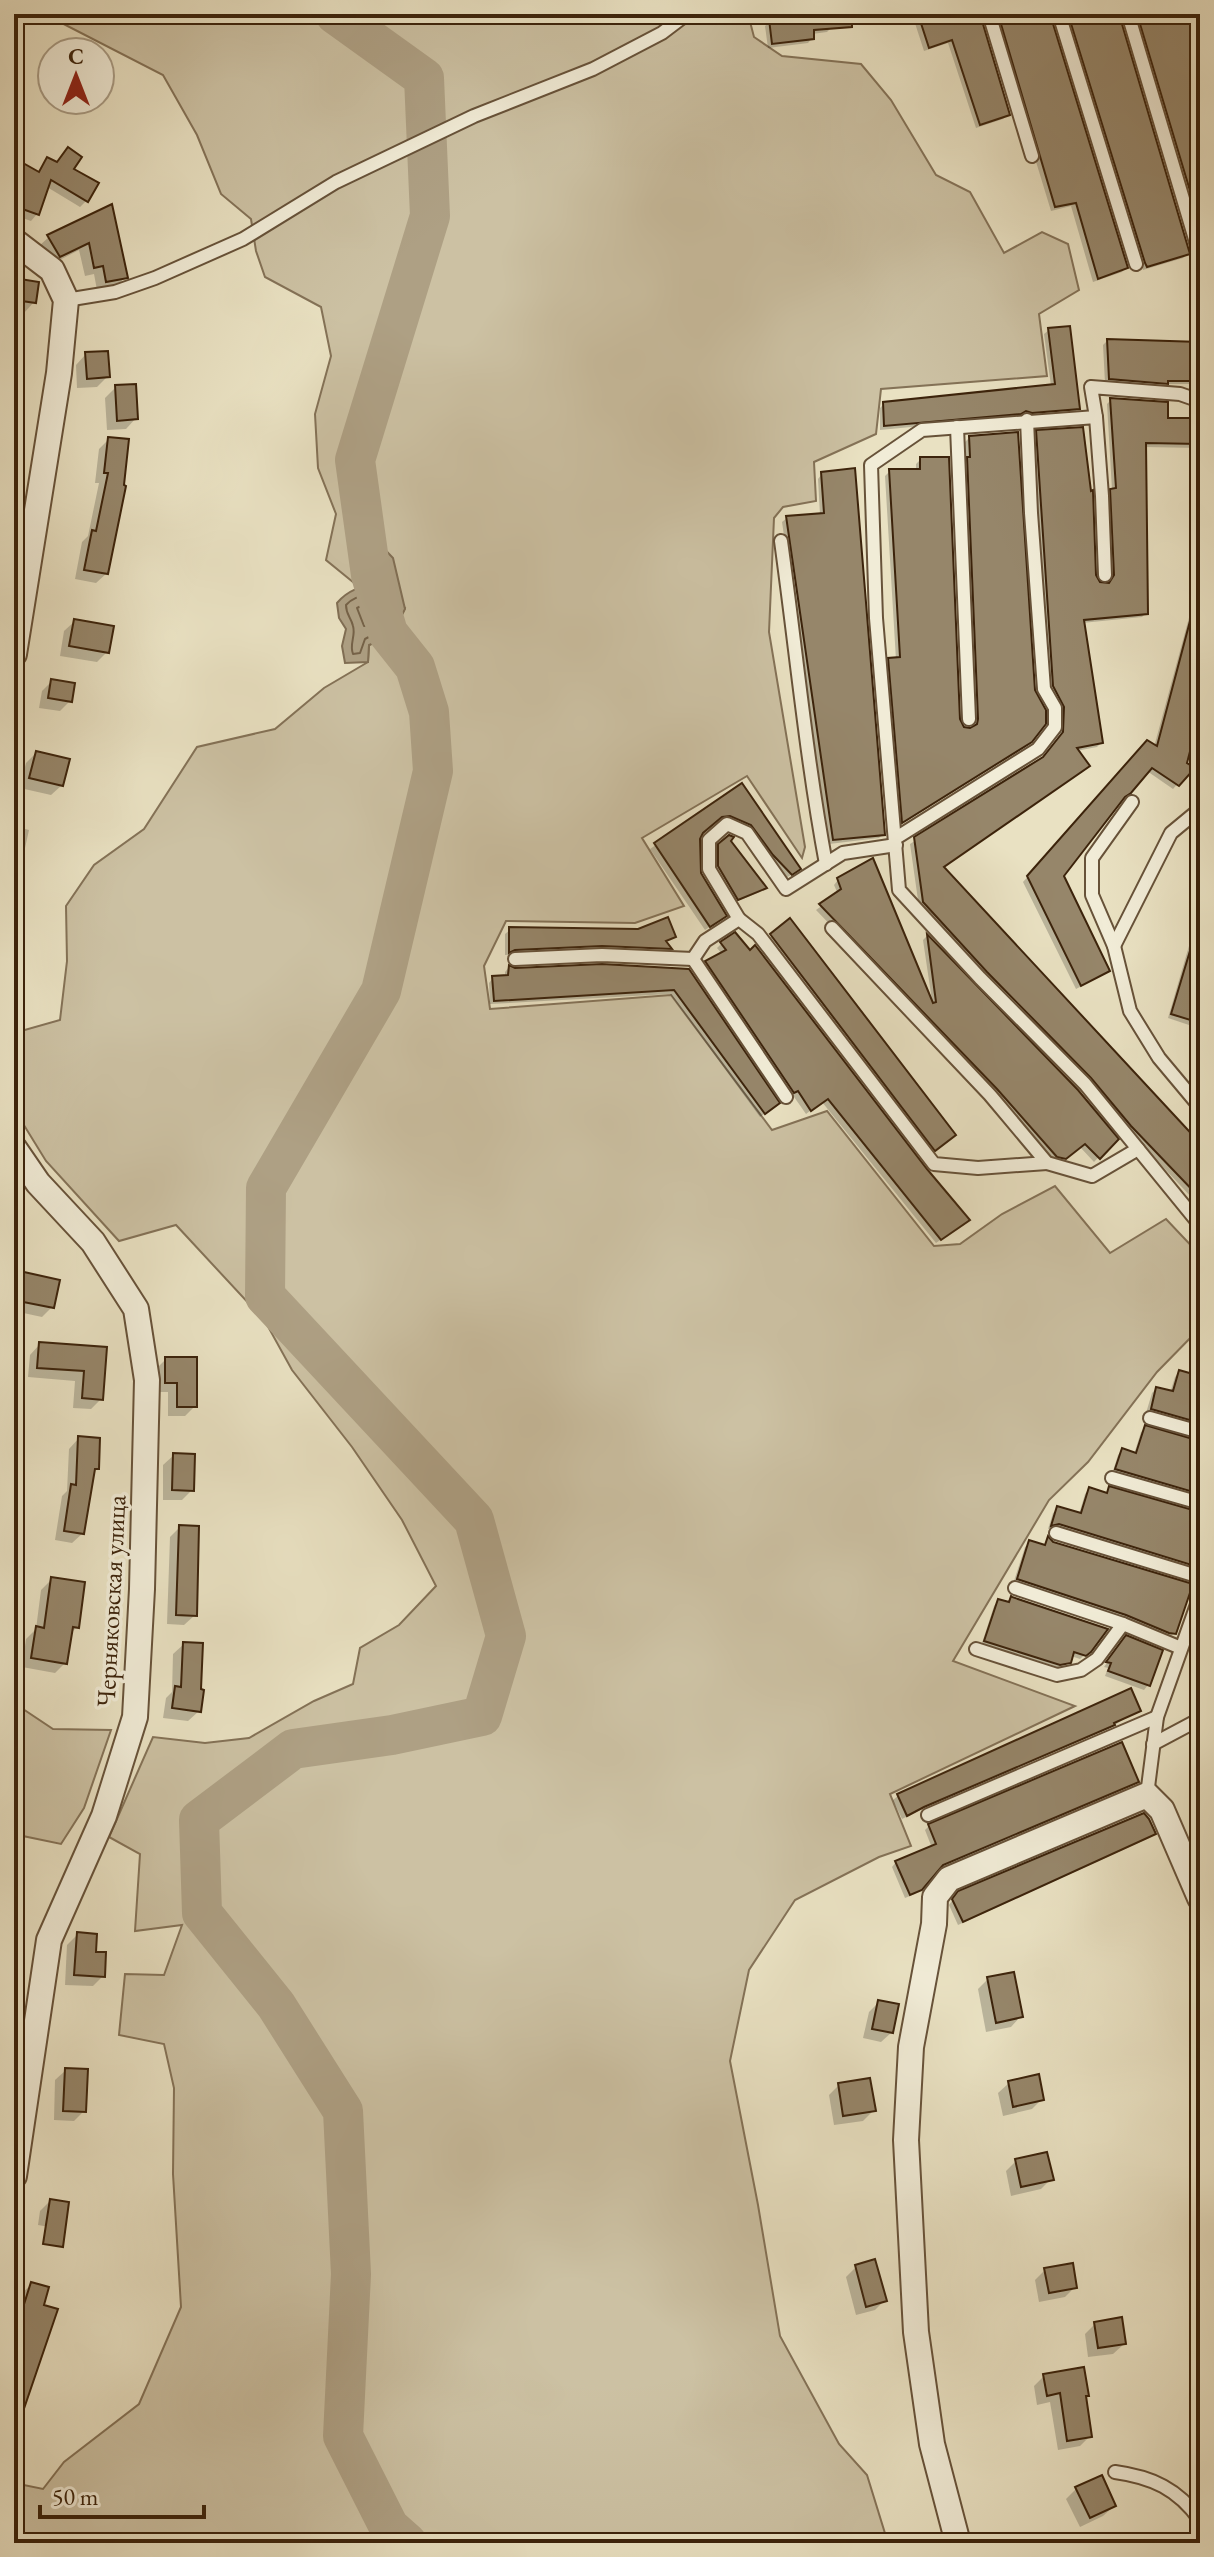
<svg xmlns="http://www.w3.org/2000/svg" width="1214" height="2557" viewBox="0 0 1214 2557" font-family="'EB Garamond',serif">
<rect width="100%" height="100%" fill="#e9e1c2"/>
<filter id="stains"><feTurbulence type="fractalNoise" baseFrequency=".0025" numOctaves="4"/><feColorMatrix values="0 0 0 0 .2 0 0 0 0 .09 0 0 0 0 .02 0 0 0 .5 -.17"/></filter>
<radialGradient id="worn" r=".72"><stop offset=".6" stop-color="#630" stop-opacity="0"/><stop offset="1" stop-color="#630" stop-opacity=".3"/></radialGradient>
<!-- green -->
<g fill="#ccc1a3" stroke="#847257" stroke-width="2">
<path d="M35,14H748L754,37L782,56L861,64L891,100L936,175L970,192L1004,253L1042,232L1068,244L1079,290L1039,314L1047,376L881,389L876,434L814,462L816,501L783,507L774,518L769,632L805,847L802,858L747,776L642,838L684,906L635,923L506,921L484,966L490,1009L671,995L772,1130L827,1111L934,1246L960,1244L1002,1214L1055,1186L1110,1253L1166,1219L1200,1255V1328L1157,1372L1088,1462L1049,1500L953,1661L1075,1706L890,1794L911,1846L879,1857L795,1900L749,1970L730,2061L758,2205L780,2336L839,2444L867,2475L888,2543H14V2483L43,2489L64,2462L139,2404L181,2307L173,2174L174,2088L164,2044L119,2035L125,1974L164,1975L182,1925L135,1931L140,1854L109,1837L153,1737L205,1743L249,1738L314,1701L353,1684L360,1648L399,1625L436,1586L402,1520L352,1447L292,1370L265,1321L176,1225L119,1241L46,1161L14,1109V1033L60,1020L67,961L66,906L94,865L144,829L197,747L275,729L324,688L368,662L369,645C392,637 395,629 405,608L380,583L359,587L326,560L336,514L318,468L315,414L331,356L321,307L265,277L256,251L251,219L221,194L197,135L163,75L52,18Z"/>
<polygon points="14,1703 53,1729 111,1730 84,1808 61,1844 23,1836 14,1824"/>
</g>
<!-- water -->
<path fill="#aea084" stroke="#806e54" stroke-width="2" d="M371,535L393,558L405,609L395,629L384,639L369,645L368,662L345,663L342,646L346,629L339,618L337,603C349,589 361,587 379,583L370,567L361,545Z"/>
<!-- shadow -->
<g fill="#0003">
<polygon points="779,14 881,14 832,20 831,28 827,32 812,34 812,38 808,43 768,48 765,26"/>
<polygon points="912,14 979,14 1008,114 1003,119 976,128 948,43 924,51"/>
<polygon points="991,14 1049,14 1126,268 1122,272 1093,282 1071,206 1051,211"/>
<polygon points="1062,14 1118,14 1188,254 1183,258 1143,270"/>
<polygon points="1131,14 1187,14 1190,28 1196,34 1200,34 1200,242"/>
<polygon points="48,159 71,169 87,200 80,207 47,187 37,214 31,221 14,215 14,160 37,173"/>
<polygon points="111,207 126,277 116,286 97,290 94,274 85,276 79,250 50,265 39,246 49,237"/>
<polygon points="14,280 34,302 24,313 14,311"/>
<polygon points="1049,330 1078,408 1074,413 1027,416 1020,415 1015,417 880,430 880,408 884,404 1051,386 1044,334"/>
<polygon points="1107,341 1200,344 1200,384 1165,384 1161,388 1105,383 1103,345"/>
<polygon points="14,343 24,344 21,362 14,369"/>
<polygon points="86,354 107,377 97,387 77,388 76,365"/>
<polygon points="116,387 136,418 126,429 107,430 105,398"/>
<polygon points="1111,400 1166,420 1198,420 1200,415 1200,448 1144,447 1146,613 1142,617 1082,623 1101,743 1097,747 1076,751 942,868 1200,1146 1200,1196 1194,1200 919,907 910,844 1041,760 1060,734 1060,712 1049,691 1033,437 1037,432 1094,576 1099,584 1109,584 1107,495 1112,490 1107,404"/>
<polygon points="970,437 1025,746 898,826 885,665 889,660 896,660 885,476 890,471 916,471 916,464 921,459 958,720 963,728 973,728 964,464 966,461 965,442"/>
<polygon points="109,439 107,573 96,583 75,579 82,542 88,536 99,483 95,483 99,449"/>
<polygon points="822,474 883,834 879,838 829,844 782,522 787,518 820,515 818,479"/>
<polygon points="1200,577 1200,705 1184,764 1192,768 1173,789 1147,771 1061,875 1103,975 1076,989 1023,882 1143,748 1154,747"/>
<polygon points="75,621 107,652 97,662 60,656 64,631"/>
<polygon points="52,681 70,701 60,711 39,708 42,691"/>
<polygon points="36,753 62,785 51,795 20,788 26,763"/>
<polygon points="742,786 794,873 786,878 724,819 715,821 699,836 698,870 720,920 705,930 650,849"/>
<polygon points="14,826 29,830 21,866 14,873"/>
<polygon points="729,837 728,841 764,887 760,892 733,903 714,872 714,851"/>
<polygon points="838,880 932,1001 923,940 927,936 1077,1091 1116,1139 1094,1162 1080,1147 1060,1163 1053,1161 992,1093 816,910 838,894 834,885"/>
<polygon points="790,921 949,1139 930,1154 767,940"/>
<polygon points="510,930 673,936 665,942 670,949 666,953 596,950 505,955 505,934"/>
<polygon points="1196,934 1200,935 1200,1026 1198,1028 1168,1018 1191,939"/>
<polygon points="722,943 963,1224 936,1243 822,1102 806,1114 792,1094 789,1096 702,967 722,954 717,948"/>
<polygon points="509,967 515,970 685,970 773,1108 760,1117 670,994 490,1004 489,983 493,978 505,977 505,972"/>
<polygon points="22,1005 25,1023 14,1034 14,1006"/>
<polygon points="1200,1062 1200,1082 1191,1077"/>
<polygon points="25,1274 52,1307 42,1317 14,1311 15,1284"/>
<polygon points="40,1344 105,1349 101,1399 91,1409 73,1408 75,1381 28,1377 30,1355"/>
<polygon points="166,1359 195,1406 185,1416 168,1416 168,1392 156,1392 156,1369"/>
<polygon points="1179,1372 1200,1378 1200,1429 1146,1413 1152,1393 1156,1389 1170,1393 1175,1377"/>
<polygon points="1146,1428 1200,1442 1200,1500 1112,1474 1118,1455 1122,1450 1134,1454 1141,1432"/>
<polygon points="79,1438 97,1468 93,1472 83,1533 72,1543 55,1540 62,1496 67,1491 69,1449"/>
<polygon points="174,1455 192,1490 182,1500 163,1500 163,1465"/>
<polygon points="1089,1489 1105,1494 1110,1489 1200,1513 1200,1556 1197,1566 1192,1571 1053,1528 1048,1529 1053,1513 1058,1508 1079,1514 1085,1494"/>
<polygon points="180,1527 195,1615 184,1625 167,1624 170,1537"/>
<polygon points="1048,1539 1174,1633 1170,1637 1013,1584 1025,1547 1030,1543 1043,1547"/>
<polygon points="51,1580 77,1627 69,1635 65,1663 55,1673 22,1667 26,1639 36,1629 41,1590"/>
<polygon points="1012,1598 1089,1651 1080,1659 1071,1656 1064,1667 1054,1669 981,1646 994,1606 998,1601 1006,1604"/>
<polygon points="1122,1642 1148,1685 1144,1690 1105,1676 1108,1668 1104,1667"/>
<polygon points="184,1644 199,1691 199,1711 188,1721 163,1718 166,1698 172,1692 173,1654"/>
<polygon points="1139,1710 1108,1729 918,1811 902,1819 893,1800 898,1796"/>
<polygon points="1137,1782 1132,1786 938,1869 915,1894 905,1898 892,1867 896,1862 932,1848 925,1830 929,1826"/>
<polygon points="1154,1834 1149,1838 958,1925 949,1905 954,1898"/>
<polygon points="78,1934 93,1954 103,1976 93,1986 65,1985 67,1945"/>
<polygon points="988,1979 1021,2016 1011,2027 986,2032 978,1989"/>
<polygon points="879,2002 892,2032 881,2042 863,2038 869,2012"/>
<polygon points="66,2070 84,2111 74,2121 54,2120 55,2080"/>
<polygon points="1009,2083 1042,2099 1032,2109 1003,2116 998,2093"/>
<polygon points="839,2085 874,2110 863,2121 834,2125 829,2095"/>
<polygon points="1016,2161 1051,2179 1041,2189 1011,2196 1006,2171"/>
<polygon points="50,2201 55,2228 38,2225 40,2211"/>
<polygon points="856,2267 885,2300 875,2310 856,2315 846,2277"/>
<polygon points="1045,2270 1075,2287 1065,2297 1039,2302 1035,2280"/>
<polygon points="32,2284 14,2420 14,2321 21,2294"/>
<polygon points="1095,2324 1124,2344 1113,2354 1088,2357 1085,2334"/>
<polygon points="1044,2376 1084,2398 1090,2436 1080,2446 1058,2450 1050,2402 1037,2405 1034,2386"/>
<polygon points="1076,2489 1114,2506 1103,2516 1080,2527 1066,2499"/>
</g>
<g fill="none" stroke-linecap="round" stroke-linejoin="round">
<!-- shore -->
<g stroke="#756248" stroke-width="2">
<path d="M387,586L392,588C399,618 391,626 365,639L360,653L353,654C349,644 356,636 353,626C351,617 346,615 346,605C357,592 375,597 387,586Z"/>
<path d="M381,601L385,606C381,616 377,626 364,626L357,608L365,604Z"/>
</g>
<!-- river -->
<polyline stroke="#aea084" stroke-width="40" points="335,14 424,78 430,216 355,460 371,575 388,633 415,667 429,712 433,771 381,991 266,1188 265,1296 474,1520 506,1636 482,1716 392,1735 293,1749 199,1820 202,1913 276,2005 343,2111 351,2274 343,2436 389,2527 407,2543"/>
</g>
<!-- building -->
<g fill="#96866a" stroke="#3c230b" stroke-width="2">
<polygon points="775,14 852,14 852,27 814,30 814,39 772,44 769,19"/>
<polygon points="918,14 980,14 1010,115 980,125 952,40 929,48"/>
<polygon points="998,14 1050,14 1128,268 1098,279 1076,203 1055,207"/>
<polygon points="1068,14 1119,14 1190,254 1147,267 1145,263"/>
<polygon points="1137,14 1187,14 1200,56 1200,224"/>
<polygon points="68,147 82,157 74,169 99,183 88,202 51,180 39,215 14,206 14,158 39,172 47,157 57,162"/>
<polygon points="112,204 128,278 106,282 103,266 94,268 89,243 60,257 47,235"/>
<polygon points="14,278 39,282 36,303 14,300"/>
<polygon points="1070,326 1080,409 1032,413 1026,411 1021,414 884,426 883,402 1055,384 1048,328"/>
<polygon points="1107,339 1200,342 1200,381 1168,381 1168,384 1109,379"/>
<polygon points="108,351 110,377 87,379 85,352"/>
<polygon points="136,384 138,419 117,421 115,385"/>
<polygon points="1110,398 1168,402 1168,418 1200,418 1200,444 1146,443 1148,614 1084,620 1103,743 1077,748 1090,766 944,867 1200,1143 1200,1198 1131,1126 1091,1078 987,972 923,902 914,837 1043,757 1063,732 1064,707 1053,686 1036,430 1083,427 1091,491 1093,490 1096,575 1100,582 1109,583 1114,575 1110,489 1116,488"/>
<polygon points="1018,432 1035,690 1046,710 1046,724 1032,742 902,823 888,658 900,657 889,469 920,469 920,457 949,457 960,719 964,727 970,728 977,724 978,719 967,457 970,457 969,436"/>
<polygon points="108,437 129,439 124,485 126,486 108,574 84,570 92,530 96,531 108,473 104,473"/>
<polygon points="855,468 885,835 833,840 786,516 824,513 821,472"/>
<polygon points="1194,606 1200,607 1200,713 1187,763 1195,768 1179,786 1152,768 1131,793 1125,797 1064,876 1110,971 1081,986 1027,876 1147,740 1157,746"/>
<polygon points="74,619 114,626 109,653 69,646"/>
<polygon points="51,679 75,683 72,702 48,698"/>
<polygon points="36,751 70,759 63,786 29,778"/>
<polygon points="742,783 801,869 792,875 773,855 751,825 730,816 722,817 703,833 700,839 701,873 727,916 710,927 654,843"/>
<polygon points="729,835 734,837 731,841 767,888 738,900 718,866 718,844"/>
<polygon points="873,858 933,1003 936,1002 927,934 1078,1090 1119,1139 1100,1159 1085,1144 1066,1159 1057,1157 997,1089 819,904 841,889 837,878"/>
<polygon points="668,917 676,937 666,941 672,949 602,946 515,950 509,953 509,927 638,929"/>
<polygon points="790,918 956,1135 935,1151 770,934"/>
<polygon points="1196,931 1200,932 1200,1023 1171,1014"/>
<polygon points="735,932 750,950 755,945 927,1169 970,1220 941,1240 828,1099 811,1111 798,1091 794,1093 705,961 726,950 720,942"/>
<polygon points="602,964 689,969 780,1103 765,1114 674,990 494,1001 492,976 508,975 509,965 515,968"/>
<polygon points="24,1272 60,1280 54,1308 18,1301"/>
<polygon points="39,1342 107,1347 103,1400 82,1398 84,1371 37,1368"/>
<polygon points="165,1357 197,1357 197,1407 177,1407 177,1383 165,1383"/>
<polygon points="1179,1370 1200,1376 1200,1423 1151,1409 1156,1387 1173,1391"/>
<polygon points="1145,1425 1200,1441 1200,1494 1115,1469 1122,1448 1136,1453"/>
<polygon points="78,1436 100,1438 99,1469 95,1469 84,1534 64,1531 71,1484 76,1485"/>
<polygon points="173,1453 195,1454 194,1491 172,1490"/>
<polygon points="1109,1486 1200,1512 1198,1567 1059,1524 1051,1526 1057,1506 1081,1513 1089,1487 1107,1493"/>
<polygon points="179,1525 199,1526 197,1616 176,1615"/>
<polygon points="1048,1536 1053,1542 1193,1584 1176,1634 1169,1633 1126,1615 1017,1579 1029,1540 1045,1545"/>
<polygon points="51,1577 85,1582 79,1628 73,1627 67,1664 31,1658 36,1626 44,1628"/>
<polygon points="1011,1596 1012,1597 1108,1629 1091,1652 1086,1656 1074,1652 1071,1663 1060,1665 984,1641 998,1599 1009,1602"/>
<polygon points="1126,1635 1163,1650 1150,1686 1108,1671 1111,1663 1106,1662"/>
<polygon points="183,1642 203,1643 201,1689 204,1690 201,1712 172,1708 175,1686 181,1687"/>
<polygon points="1131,1688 1141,1711 1114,1723 1115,1725 924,1807 907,1816 897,1794"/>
<polygon points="1122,1742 1139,1782 943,1865 922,1890 910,1895 895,1861 936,1844 928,1824"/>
<polygon points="1144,1813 1149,1819 1156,1834 963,1922 952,1899 958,1891"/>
<polygon points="77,1932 97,1934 96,1952 106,1952 105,1977 74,1975"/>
<polygon points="1014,1972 1023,2017 996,2023 987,1977"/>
<polygon points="878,2000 899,2004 893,2033 872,2029"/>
<polygon points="65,2068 88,2069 86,2112 63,2111"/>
<polygon points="1039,2074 1044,2100 1013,2107 1008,2081"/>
<polygon points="870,2078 876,2111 843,2116 838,2083"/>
<polygon points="1047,2152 1054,2180 1021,2187 1015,2159"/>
<polygon points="50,2199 69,2202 63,2247 43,2244"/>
<polygon points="875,2259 887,2301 866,2307 855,2265"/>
<polygon points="1073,2263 1077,2288 1049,2293 1044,2268"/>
<polygon points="31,2282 49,2287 44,2305 58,2309 16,2432 14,2432 14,2336"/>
<polygon points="1122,2317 1126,2344 1098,2348 1094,2322"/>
<polygon points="1084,2367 1089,2396 1086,2396 1092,2437 1067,2441 1060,2393 1047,2396 1043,2374"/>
<polygon points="1102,2475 1116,2506 1090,2518 1075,2487"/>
</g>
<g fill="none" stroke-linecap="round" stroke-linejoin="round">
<!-- service casing -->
<g stroke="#675239" stroke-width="16">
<g id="service">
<polyline points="989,14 1032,156"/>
<polyline points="1059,14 1136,264"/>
<polyline points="1128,14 1200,256"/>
<polyline points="1197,14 1200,24"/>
<polyline points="66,300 115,292 155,278 243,239 336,182 474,116 593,69 662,33 687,14"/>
<polyline points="1096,417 1091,387 1180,394 1200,401"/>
<polyline points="957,427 969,719"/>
<path d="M781,541C796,649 806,757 826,864"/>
<polyline points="1105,575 1102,496 1096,417 922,430 871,465 876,618 899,890 980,978 1085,1084 1200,1225"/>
<polyline points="1132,802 1092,858 1092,895 1114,946 1130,1011 1159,1058 1200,1107"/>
<polyline points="896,838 1038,749 1055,727 1055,708 1044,689 1031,513 1027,420"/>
<polyline points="739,919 709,869 709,840 727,824 747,833 786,889 843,853 896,845"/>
<polyline points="832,928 990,1095 1047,1163 1092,1176 1138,1149"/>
<polyline points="1114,946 1171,833 1200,809"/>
<polyline points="515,959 602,955 693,959"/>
<polyline points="786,1097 693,959 705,941 739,919 758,934 934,1164 978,1168 1047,1163"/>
<polyline points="1150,1418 1200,1432"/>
<polyline points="1112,1478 1200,1503"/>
<polyline points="1056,1533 1200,1577"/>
<polyline points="1015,1588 1123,1624"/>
<polyline points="976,1649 1057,1675 1081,1670 1097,1659 1123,1624 1181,1648"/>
<polyline points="1153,1744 1200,1719"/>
<polyline points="1147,1795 1157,1717 1200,1596"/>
<polyline points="928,1815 1157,1717"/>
<path d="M1115,2472C1152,2477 1178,2489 1200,2520"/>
</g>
</g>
<!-- minor casing -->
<g stroke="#675239" stroke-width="28">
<g id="minor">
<polyline points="14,241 52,270 66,300 59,373 14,654"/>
<polyline points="14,1148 38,1183 93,1242 136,1309 147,1380 142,1589 135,1717 104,1816 49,1940 14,2176"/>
<polyline points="958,2543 932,2444 916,2332 906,2140 911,2047 934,1924 935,1897 949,1879 1147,1795 1162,1810 1200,1898"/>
</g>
</g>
<!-- service -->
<use href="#service" stroke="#f1ecd7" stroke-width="12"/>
<!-- minor -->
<use href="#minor" stroke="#f1ecd7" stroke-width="24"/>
</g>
<g text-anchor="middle" stroke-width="7" stroke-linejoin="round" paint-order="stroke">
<!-- street labels -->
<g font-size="26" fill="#3c230b" stroke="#f1ecd7">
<text transform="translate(111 1601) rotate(-87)" y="9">Черняковская улица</text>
</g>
</g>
<!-- margin -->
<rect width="1214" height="2557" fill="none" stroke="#e9e1c2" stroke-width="48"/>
<rect x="16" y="16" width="1182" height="2525" fill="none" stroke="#3c230b" stroke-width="4"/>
<rect x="24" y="24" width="1166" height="2509" fill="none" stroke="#3c230b" stroke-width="2"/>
<!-- north arrow -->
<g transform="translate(76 76)"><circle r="38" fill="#f1ecd7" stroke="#a99c85" stroke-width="2"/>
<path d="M0-6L14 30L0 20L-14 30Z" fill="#8f2418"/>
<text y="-12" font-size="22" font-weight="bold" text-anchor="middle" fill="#3c230b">С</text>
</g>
<!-- scale -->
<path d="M40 2505v12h164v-12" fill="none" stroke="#3c230b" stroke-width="4"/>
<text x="52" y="2505" font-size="24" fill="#3c230b" stroke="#f1ecd7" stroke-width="6" paint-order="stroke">50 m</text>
<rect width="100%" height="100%" filter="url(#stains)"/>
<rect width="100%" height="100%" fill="url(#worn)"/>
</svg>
